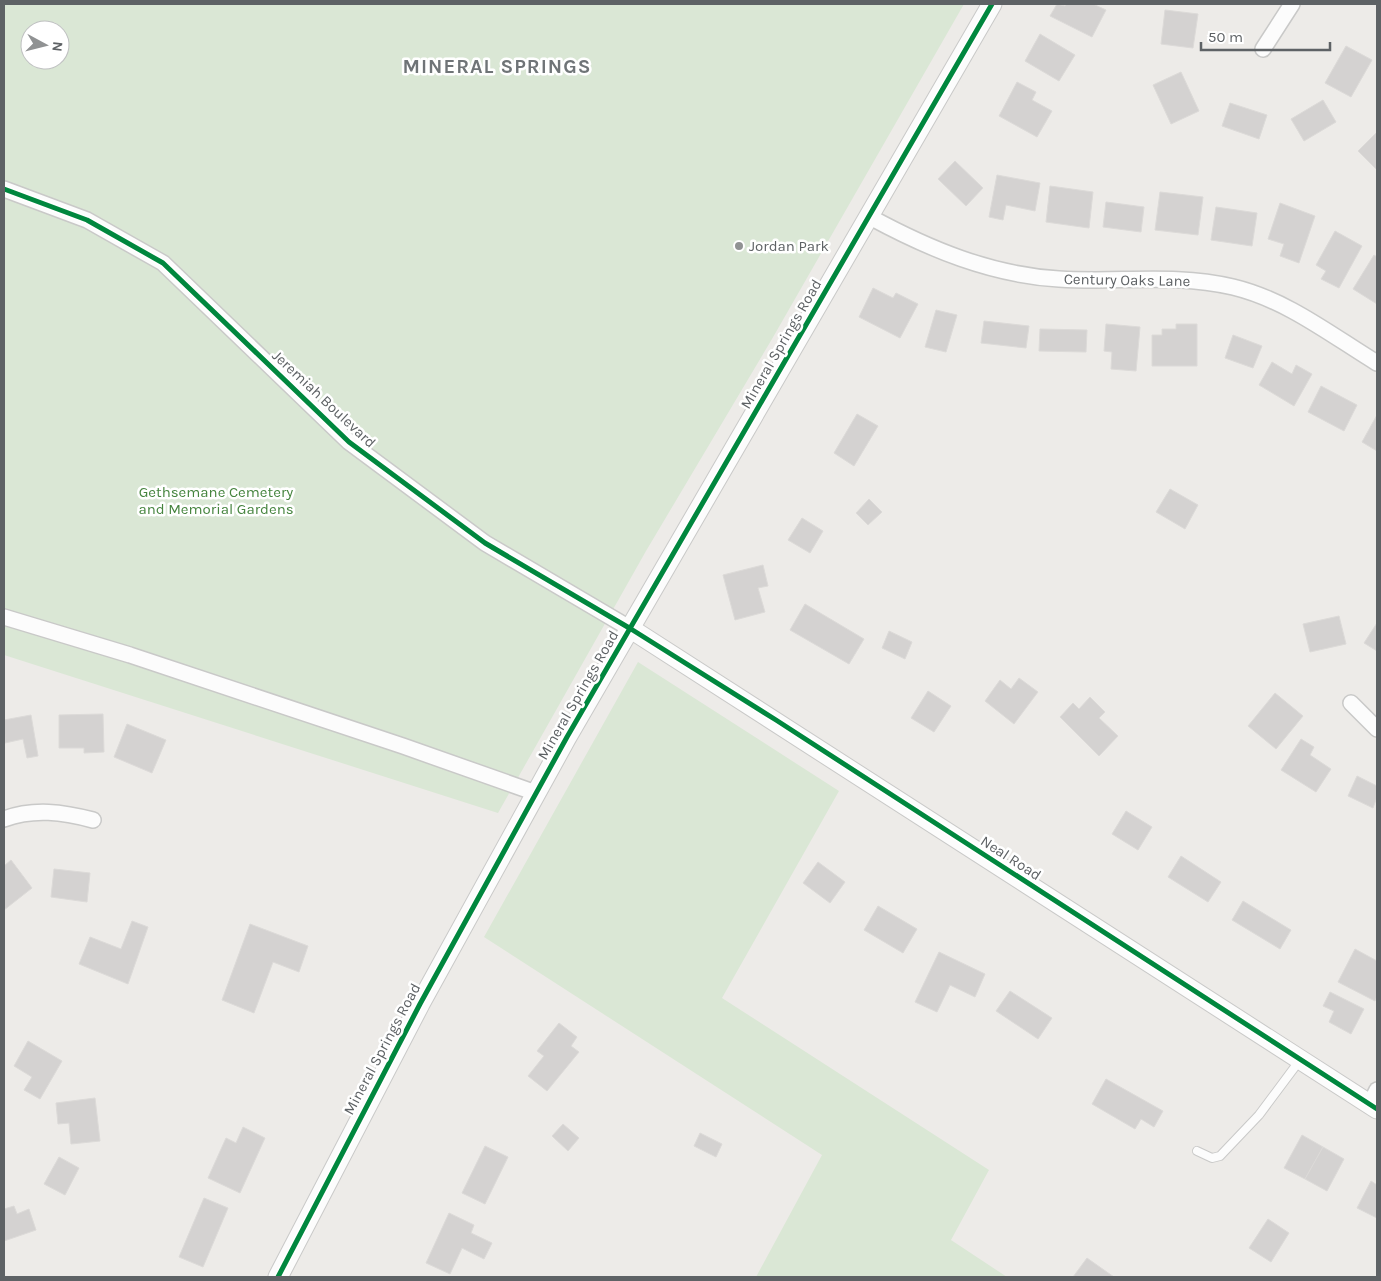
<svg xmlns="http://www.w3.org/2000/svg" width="1381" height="1281" viewBox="0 0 1381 1281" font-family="Karla,sans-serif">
<rect width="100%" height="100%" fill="#edebe8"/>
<!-- green -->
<g fill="#dae7d5" fill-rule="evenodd">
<path d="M4,4H964L772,339L646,551L498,813L4,655ZM30,30H60V60H30Z"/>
<polygon points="638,662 839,791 722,998 989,1170 951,1240 1007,1277 756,1277 822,1155 484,937"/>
</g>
<!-- building -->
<g fill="#d4d2d1" stroke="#dcdad8">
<polygon points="1057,4 1065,6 1067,4 1093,4 1106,10 1092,37 1050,16"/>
<polygon points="1165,10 1198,14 1193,48 1161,44"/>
<polygon points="1040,34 1075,55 1059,81 1025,61"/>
<polygon points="1346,46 1372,60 1351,97 1325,83"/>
<polygon points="1181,72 1199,111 1171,124 1153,85"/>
<polygon points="1017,82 1036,92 1032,100 1052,111 1037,137 999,116"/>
<polygon points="1323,100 1336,122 1304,141 1291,119"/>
<polygon points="1230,103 1267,115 1259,139 1222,126"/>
<polygon points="1377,132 1377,170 1358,151"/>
<polygon points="955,161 983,188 966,206 938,179"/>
<polygon points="997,175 1040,183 1035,211 1006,205 1003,220 989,217"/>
<polygon points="1050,186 1093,192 1089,228 1046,222"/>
<polygon points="1160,192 1203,197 1198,235 1155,230"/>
<polygon points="1106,202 1144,207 1141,232 1103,227"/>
<polygon points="1280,203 1315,216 1299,263 1280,256 1284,244 1268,239"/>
<polygon points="1216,207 1257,213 1252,246 1211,240"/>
<polygon points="1335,231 1362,246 1339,288 1321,279 1326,271 1316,265"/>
<polygon points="1374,255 1377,257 1377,304 1353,289"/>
<polygon points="873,288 893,298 896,293 918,304 900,338 859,317"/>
<polygon points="936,310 957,315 946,352 925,347"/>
<polygon points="984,321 1029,326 1026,348 981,343"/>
<polygon points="1106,324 1140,327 1136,371 1111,369 1112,352 1104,351"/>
<polygon points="1176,324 1197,324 1197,366 1152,366 1152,335 1162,335 1162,329 1176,329"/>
<polygon points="1040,329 1087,330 1086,352 1039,351"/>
<polygon points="1233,335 1262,346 1253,368 1225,358"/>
<polygon points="1272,362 1292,374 1296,365 1312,374 1294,406 1259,385"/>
<polygon points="1321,386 1357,405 1344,431 1308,412"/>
<polygon points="857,414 878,426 854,466 834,453"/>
<polygon points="1377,415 1377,451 1362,442"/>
<polygon points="1170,489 1198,505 1185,529 1156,512"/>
<polygon points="869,499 882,512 868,525 856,513"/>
<polygon points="802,518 823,531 810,553 788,540"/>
<polygon points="763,565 768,586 758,588 765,612 735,620 723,575"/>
<polygon points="805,604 864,639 849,664 790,630"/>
<polygon points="1339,616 1346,644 1310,652 1303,624"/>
<polygon points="1377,623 1377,651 1364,643"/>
<polygon points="889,631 912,642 905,659 882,648"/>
<polygon points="1019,678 1038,692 1014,724 985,701 1000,680 1011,689"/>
<polygon points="928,691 951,706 934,732 911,718"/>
<polygon points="1275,693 1303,716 1276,749 1248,726"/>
<polygon points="1090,697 1105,712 1099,718 1118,736 1099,756 1060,717 1073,703 1079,709"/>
<polygon points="103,714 104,752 84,753 84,748 59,748 59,715"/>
<polygon points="31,715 38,756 27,758 23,739 5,743 4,720"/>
<polygon points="127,724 166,740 152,773 114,757"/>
<polygon points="1301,739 1314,747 1310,755 1331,769 1316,792 1281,770"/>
<polygon points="1357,776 1377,786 1377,797 1373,808 1348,796"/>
<polygon points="1126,811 1152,827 1138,850 1112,834"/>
<polygon points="1181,856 1221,882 1208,902 1168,877"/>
<polygon points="11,860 32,888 4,910 4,866"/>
<polygon points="818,862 845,882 830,903 803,883"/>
<polygon points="54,869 90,873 87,902 51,897"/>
<polygon points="1243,901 1291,930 1280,949 1232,920"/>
<polygon points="878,906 917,929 903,953 864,930"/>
<polygon points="132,921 148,927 128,984 79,964 90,937 121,949"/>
<polygon points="250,924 308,946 299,972 273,962 254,1013 222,1000"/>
<polygon points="1355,949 1377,961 1377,996 1375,1001 1338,982"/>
<polygon points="939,952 985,974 975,997 950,985 937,1012 915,1002"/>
<polygon points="1010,991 1052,1018 1038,1039 996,1011"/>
<polygon points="1330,992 1364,1009 1351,1034 1329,1022 1334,1011 1323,1006"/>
<polygon points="559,1023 577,1037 571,1046 579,1052 547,1091 528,1076 544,1056 537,1051"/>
<polygon points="28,1041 62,1061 40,1099 24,1090 32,1077 14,1066"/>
<polygon points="1106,1079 1163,1111 1154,1127 1141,1119 1135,1129 1092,1104"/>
<polygon points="95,1098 100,1141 71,1144 69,1123 58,1124 56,1103"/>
<polygon points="563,1124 579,1138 568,1151 552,1136"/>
<polygon points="243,1127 265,1138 240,1193 208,1178 226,1138 236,1143"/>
<polygon points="700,1133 722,1144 716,1157 694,1146"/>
<polygon points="1302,1135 1323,1147 1305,1179 1284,1168"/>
<polygon points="485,1146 508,1157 485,1204 462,1193"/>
<polygon points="1323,1147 1344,1159 1327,1191 1305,1179"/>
<polygon points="59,1157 79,1168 65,1195 44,1184"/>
<polygon points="1371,1181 1377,1185 1377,1218 1357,1208"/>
<polygon points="204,1198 228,1208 203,1267 179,1257"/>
<polygon points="14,1206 17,1214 29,1209 36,1230 4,1241 4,1209"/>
<polygon points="449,1213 474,1225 471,1233 492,1243 484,1259 462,1248 450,1274 426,1263"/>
<polygon points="1268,1219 1289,1233 1271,1262 1249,1248"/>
<polygon points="1087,1258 1114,1277 1073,1277"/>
</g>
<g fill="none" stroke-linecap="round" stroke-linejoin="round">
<!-- service casing -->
<g stroke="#c9c9c8" stroke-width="10">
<polyline id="service" points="1197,1151 1212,1158 1220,1156 1259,1115 1300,1060"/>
</g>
<!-- minor casing -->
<g stroke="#c9c9c8" stroke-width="18">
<g id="minor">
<polyline points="1263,49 1292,4"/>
<polyline points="4,189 87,220 163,263 349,442 485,543 631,629"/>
<path d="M870,217C929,249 991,275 1059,279C1119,283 1173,273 1233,287C1287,300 1331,335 1377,363"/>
<polyline points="4,617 130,655 403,746 536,793"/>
<polyline points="1351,703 1377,729"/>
<path d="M4,819C34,808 63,812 93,820"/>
<polyline points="1370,1104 1377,1090"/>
</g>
</g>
<!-- tertiary casing -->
<g stroke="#c9c9c8" stroke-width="21">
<g id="tertiary">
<polyline points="631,629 1377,1109"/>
<polyline points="278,1277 420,1004 567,737 992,4"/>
</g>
</g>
<!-- service -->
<use href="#service" stroke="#fcfcfc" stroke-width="8"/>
<!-- minor -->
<use href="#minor" stroke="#fcfcfc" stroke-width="15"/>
<!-- tertiary -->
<use href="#tertiary" stroke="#fcfcfc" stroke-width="19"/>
<!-- cycleway casing -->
<g stroke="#fff" stroke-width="8">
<g id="cycleway">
<polyline points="4,189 87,220 163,263 349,442 485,543 631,629 776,720 1377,1109"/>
<polyline points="278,1277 420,1004 567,737 992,4"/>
</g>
</g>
<!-- cycleway -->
<use href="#cycleway" stroke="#00873e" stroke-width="5"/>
</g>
<!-- markers -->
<circle fill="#909293" stroke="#fff" stroke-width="2" cx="739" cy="246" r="5"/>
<g text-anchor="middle" stroke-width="5" stroke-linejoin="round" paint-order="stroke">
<!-- poi labels -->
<g font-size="15" fill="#5e6265" stroke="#fff" text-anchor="start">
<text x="749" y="251">Jordan Park</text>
</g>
<!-- street labels -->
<g font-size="15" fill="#5e6265" stroke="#fff">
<text transform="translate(1127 280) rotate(1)" y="5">Century Oaks Lane</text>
<text transform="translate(781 344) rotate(-60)" y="5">Mineral Springs Road</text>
<text transform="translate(324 399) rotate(43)" y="5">Jeremiah Boulevard</text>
<text transform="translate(578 695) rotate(-60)" y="5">Mineral Springs Road</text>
<text transform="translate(1011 858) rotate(33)" y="5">Neal Road</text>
<text transform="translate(382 1049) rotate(-62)" y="5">Mineral Springs Road</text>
</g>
<!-- park labels -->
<g font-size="15" fill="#45843e" stroke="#fff">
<text x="216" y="497">Gethsemane Cemetery<tspan x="216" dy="17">and Memorial Gardens</tspan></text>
</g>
<!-- district labels -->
<g font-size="20" font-weight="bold" letter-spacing="1" fill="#6f7477" stroke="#fff">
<text x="497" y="73">MINERAL SPRINGS</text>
</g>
</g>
<!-- border -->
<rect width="1381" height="1281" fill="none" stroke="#5e6265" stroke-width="10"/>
<!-- north arrow -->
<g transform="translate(45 45) rotate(97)"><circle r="24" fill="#ffffff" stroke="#bfc0c1"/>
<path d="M0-4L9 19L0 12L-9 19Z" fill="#909293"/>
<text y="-8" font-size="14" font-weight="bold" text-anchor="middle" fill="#5e6265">N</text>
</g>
<!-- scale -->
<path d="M1201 42v8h129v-8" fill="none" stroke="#5e6265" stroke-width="2.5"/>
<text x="1208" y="42" font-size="15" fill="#5e6265" stroke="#ffffff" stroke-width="4" paint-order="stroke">50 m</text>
</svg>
